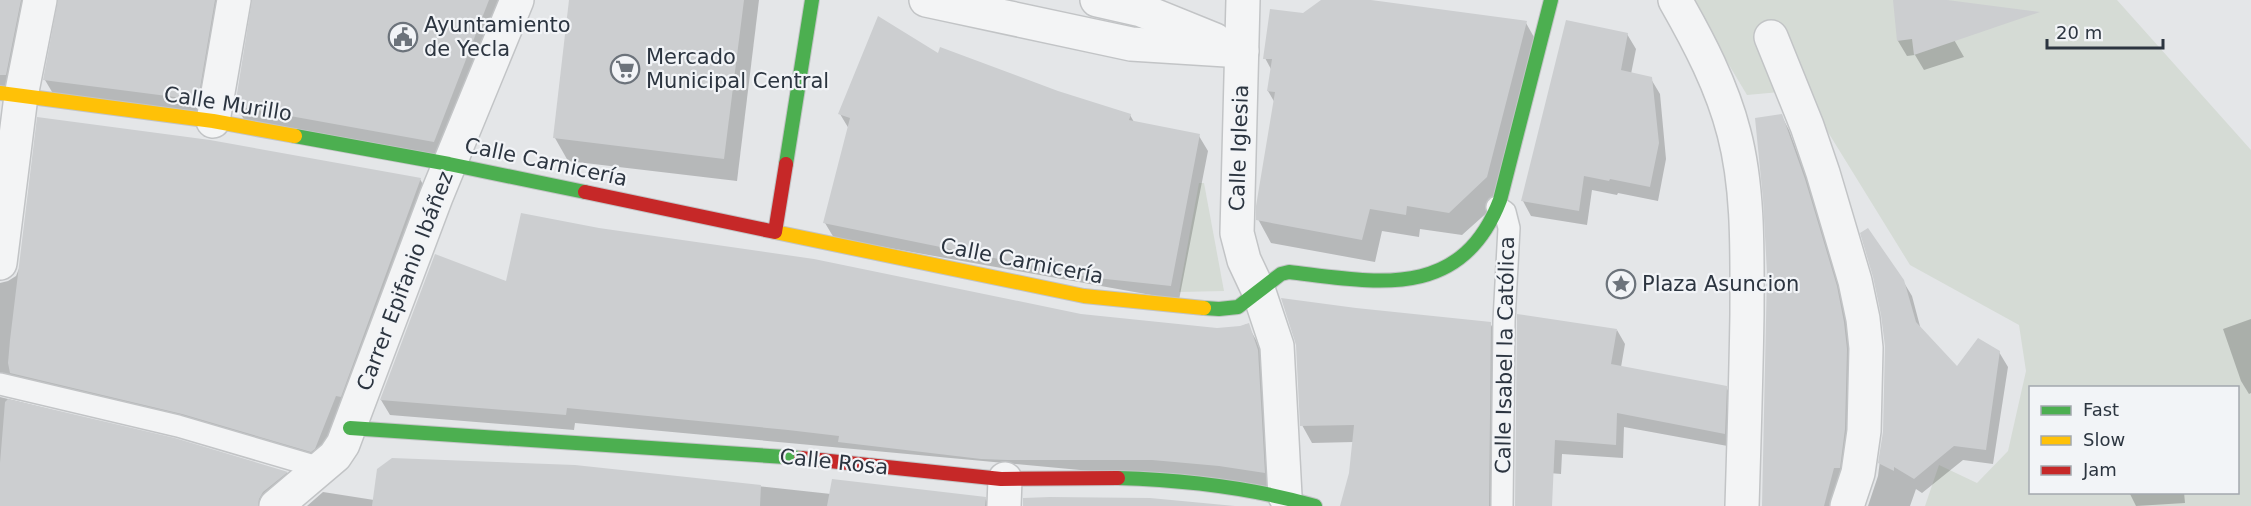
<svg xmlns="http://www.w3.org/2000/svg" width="2251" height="506" viewBox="0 0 2251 506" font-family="'DejaVu Sans',sans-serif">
<rect width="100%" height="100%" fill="#e4e6e8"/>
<!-- green -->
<g fill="#d5dbd5" fill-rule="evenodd">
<path d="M1690,0H2117L2251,150V506H1925L1939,465L1977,483L2008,451L2026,371L2019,325L1910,265L1802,90L1747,95ZM2030,388H2238V492H2030Z"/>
<polygon points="1199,183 1204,183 1224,291 1179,292"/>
</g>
<!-- shadow -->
<g fill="#0003">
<polygon points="0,0 44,0 16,92 0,95"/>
<polygon points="58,0 238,0 207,117 55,97 45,80 60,1"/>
<polygon points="251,0 505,0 444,159 246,123 236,106 254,2"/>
<polygon points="571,0 759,0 737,181 568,161 555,138"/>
<polygon points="1324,0 1360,0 1526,23 1539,46 1500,201 1462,235 1420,229 1419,237 1382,231 1375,262 1271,243 1258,219 1275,103 1268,91 1272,71 1265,58 1303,15"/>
<polygon points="1894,0 1931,0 1964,57 1924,70 1915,55 1907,56 1898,41"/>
<polygon points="1627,34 1636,49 1631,74 1651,79 1660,94 1666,159 1658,201 1618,193 1617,195 1592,190 1587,225 1531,216 1523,201"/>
<polygon points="939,56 1130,115 1134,122 1199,136 1208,151 1179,300 834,238 825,223 849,129 840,114"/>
<polygon points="1781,115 1789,130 1813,195 1844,302 1855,364 1840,506 1764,506"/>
<polygon points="420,179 430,197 324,466 6,389 0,395 0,283 8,281 16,276 20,266"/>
<polygon points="1903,281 1912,296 1921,330 1957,368 1999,352 2008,367 1993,464 1963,460 1922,493 1916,489 1910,506 1868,506 1878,476"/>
<polygon points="507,283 1080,316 1217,329 1240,327 1247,324 1256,340 1266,366 1273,488 575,423 574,430 390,415 381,400"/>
<polygon points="2251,319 2251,393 2249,394 2241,381 2223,329"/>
<polygon points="1490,323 1500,341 1500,506 1341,506 1351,474 1354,442 1312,443 1302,425"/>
<polygon points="1617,330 1625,344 1621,367 1726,387 1734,402 1733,447 1624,427 1623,458 1562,454 1561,474 1525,471"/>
<polygon points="0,397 174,440 287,473 297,490 277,506 0,506"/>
<polygon points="575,466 831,494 985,498 989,506 307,506 323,492 374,500"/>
<polygon points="2129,492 2184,492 2185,503 2136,506"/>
</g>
<!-- building -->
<g fill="#ccced0">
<polygon points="0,0 21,0 6,75 0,75"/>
<polygon points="58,0 215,0 198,100 43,80"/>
<polygon points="252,0 489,0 434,142 235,106"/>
<polygon points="569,0 744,0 724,159 553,138"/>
<polygon points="1321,0 1371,0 1527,21 1487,177 1449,213 1407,206 1406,215 1370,209 1362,240 1256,220 1256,206 1275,92 1267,91 1272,59 1263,59 1270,9 1303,13"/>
<polygon points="1893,0 1947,0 2040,12 1914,55 1912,39 1897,41"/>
<polygon points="878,16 938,53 940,47 1058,91 1131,114 1129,120 1200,134 1171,286 1087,277 823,223 850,118 838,114"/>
<polygon points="1566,20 1628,33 1621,70 1652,77 1659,143 1650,187 1610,179 1609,181 1584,176 1579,211 1521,201"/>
<polygon points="1782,114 1805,179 1837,286 1844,322 1847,349 1845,429 1840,468 1834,468 1824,506 1762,506 1767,273 1763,199 1755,118"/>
<polygon points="37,117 210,140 421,178 341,397 336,396 315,449 311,452 182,414 10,373 8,363 10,340"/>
<polygon points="521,213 599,228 814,259 1081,314 1217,328 1240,326 1249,323 1258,350 1265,473 1219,466 1152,460 1007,460 981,459 838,442 839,436 788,430 567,408 566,415 380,400 435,254 506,281"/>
<polygon points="1868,228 1904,280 1916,322 1957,366 1978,338 2000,351 1986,450 1954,446 1914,479 1894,467 1894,471 1878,463 1883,432 1885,346 1881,315 1873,277 1860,233"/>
<polygon points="1281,298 1356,308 1491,322 1489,506 1340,506 1349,473 1354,425 1300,426 1296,345"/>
<polygon points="1517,314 1617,329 1611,364 1727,386 1725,434 1617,413 1616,445 1555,440 1552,506 1515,506"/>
<polygon points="8,399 175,438 288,472 263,492 259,499 258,506 0,506 0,463 5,402"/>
<polygon points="392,458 575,465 761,485 760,506 372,506 377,469"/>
<polygon points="832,479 986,497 985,506 827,506"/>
<polygon points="1050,497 1150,498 1235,506 1023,506 1023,498"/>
</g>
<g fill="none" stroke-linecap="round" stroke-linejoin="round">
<!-- lane casing -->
<g stroke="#c2c4c6" stroke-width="24">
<g id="lane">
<polyline points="1497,207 1505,212 1509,228 1504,321 1502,506"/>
<polyline points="0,384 178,426 321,468"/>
</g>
</g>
<!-- street casing -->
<g stroke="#c2c4c6" stroke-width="36">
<g id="street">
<polyline points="926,0 1131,44 1242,51"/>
<polyline points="1097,0 1141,10 1215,40"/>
<polyline points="1243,0 1237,233 1244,260 1259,292 1277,346 1285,496"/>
<path d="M1675,0C1699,42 1722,86 1734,133C1749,190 1747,256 1747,314C1746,378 1744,442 1742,506"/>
<polyline points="1771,37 1807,126 1823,173 1855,281 1863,319 1866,348 1864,431 1858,473 1847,506"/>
<polyline points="213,121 234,0"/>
<polyline points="0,263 21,96 40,0"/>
<polyline points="276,506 335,456 343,444 436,197 517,0"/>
<polyline points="1004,506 1005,479"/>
</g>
</g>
<!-- fast casing -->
<g stroke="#c2c4c6" stroke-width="16">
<g id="fast">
<polyline points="295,136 449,164 585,192"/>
<polyline points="786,164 812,0"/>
<path d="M1204,308L1219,309L1238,307L1281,274L1289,272C1375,282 1461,302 1500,200L1551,0"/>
<polyline points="350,428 801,458"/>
<path d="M1118,478C1185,480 1250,487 1315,506"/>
</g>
</g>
<!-- slow casing -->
<g stroke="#c2c4c6" stroke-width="16">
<g id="slow">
<polyline points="0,93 213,121 295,136"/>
<polyline points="775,232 1084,296 1204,308"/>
</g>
</g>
<!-- jam casing -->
<g stroke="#c2c4c6" stroke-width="16">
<g id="jam">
<polyline points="585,192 775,232 786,164"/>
<polyline points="801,458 1001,479 1118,478"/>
</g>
</g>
<!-- lane -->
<use href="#lane" stroke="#f3f4f5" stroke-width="21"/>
<!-- street -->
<use href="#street" stroke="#f3f4f5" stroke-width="33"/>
<!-- fast -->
<use href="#fast" stroke="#4caf50" stroke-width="14"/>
<!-- slow -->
<use href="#slow" stroke="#ffc107" stroke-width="14"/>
<!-- jam -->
<use href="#jam" stroke="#c62828" stroke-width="14"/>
</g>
<!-- icons -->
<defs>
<g id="civic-ring" transform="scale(1.5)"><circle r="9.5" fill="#f2f4f7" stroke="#6c737b" stroke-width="1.5"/><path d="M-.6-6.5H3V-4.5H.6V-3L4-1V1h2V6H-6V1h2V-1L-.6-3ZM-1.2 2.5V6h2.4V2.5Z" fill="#6c737b"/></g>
<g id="supermarket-ring" transform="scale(1.5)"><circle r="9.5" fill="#f2f4f7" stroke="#6c737b" stroke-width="1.5"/><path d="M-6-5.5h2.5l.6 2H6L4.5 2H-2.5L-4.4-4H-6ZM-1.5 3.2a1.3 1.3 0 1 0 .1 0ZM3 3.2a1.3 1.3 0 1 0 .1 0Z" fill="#6c737b"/></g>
<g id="sight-ring" transform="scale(1.5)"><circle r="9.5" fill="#f2f4f7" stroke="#6c737b" stroke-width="1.5"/><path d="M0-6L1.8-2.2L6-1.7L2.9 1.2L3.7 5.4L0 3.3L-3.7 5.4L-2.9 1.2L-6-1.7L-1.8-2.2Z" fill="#6c737b"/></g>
</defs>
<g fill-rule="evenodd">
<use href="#civic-ring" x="403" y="37"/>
<use href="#supermarket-ring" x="625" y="69"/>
<use href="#sight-ring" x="1621" y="284"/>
</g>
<g text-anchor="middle" stroke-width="4.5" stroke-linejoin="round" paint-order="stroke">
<!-- poi labels -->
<g font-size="21" fill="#2c3540" stroke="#f2f4f7" text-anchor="start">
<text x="424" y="32">Ayuntamiento<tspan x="424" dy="24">de Yecla</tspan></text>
<text x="646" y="64">Mercado<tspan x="646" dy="24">Municipal Central</tspan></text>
<text x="1642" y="291">Plaza Asuncion</text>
</g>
<!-- street labels -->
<g font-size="21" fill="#2c3540" stroke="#f2f4f7">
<text transform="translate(228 104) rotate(9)" y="7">Calle Murillo</text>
<text transform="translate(1239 148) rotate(-88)" y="7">Calle Iglesia</text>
<text transform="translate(546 162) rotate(12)" y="7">Calle Carnicería</text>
<text transform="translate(1022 261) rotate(11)" y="7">Calle Carnicería</text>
<text transform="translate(405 281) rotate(-69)" y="7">Carrer Epifanio Ibáñez</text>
<text transform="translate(1505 355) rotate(-89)" y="7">Calle Isabel la Católica</text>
<text transform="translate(834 462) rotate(6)" y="7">Calle Rosa</text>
</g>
</g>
<!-- legend -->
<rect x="2029" y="386" width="210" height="108" fill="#f2f4f7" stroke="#a3a8ae" stroke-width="1.5"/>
<rect x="2041" y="406" width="30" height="9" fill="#4caf50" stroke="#a3a8ae" stroke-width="1.5"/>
<text x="2083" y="416" font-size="18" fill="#2c3540">Fast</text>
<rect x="2041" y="436" width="30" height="9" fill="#ffc107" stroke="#a3a8ae" stroke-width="1.5"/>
<text x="2083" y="446" font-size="18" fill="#2c3540">Slow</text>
<rect x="2041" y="466" width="30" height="9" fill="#c62828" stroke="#a3a8ae" stroke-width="1.5"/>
<text x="2083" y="476" font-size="18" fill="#2c3540">Jam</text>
<!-- scale -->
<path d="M2047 39v9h116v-9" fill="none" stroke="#2c3540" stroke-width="3"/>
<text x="2056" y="39" font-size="18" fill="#2c3540" stroke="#f2f4f7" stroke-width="4.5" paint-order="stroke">20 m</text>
</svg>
